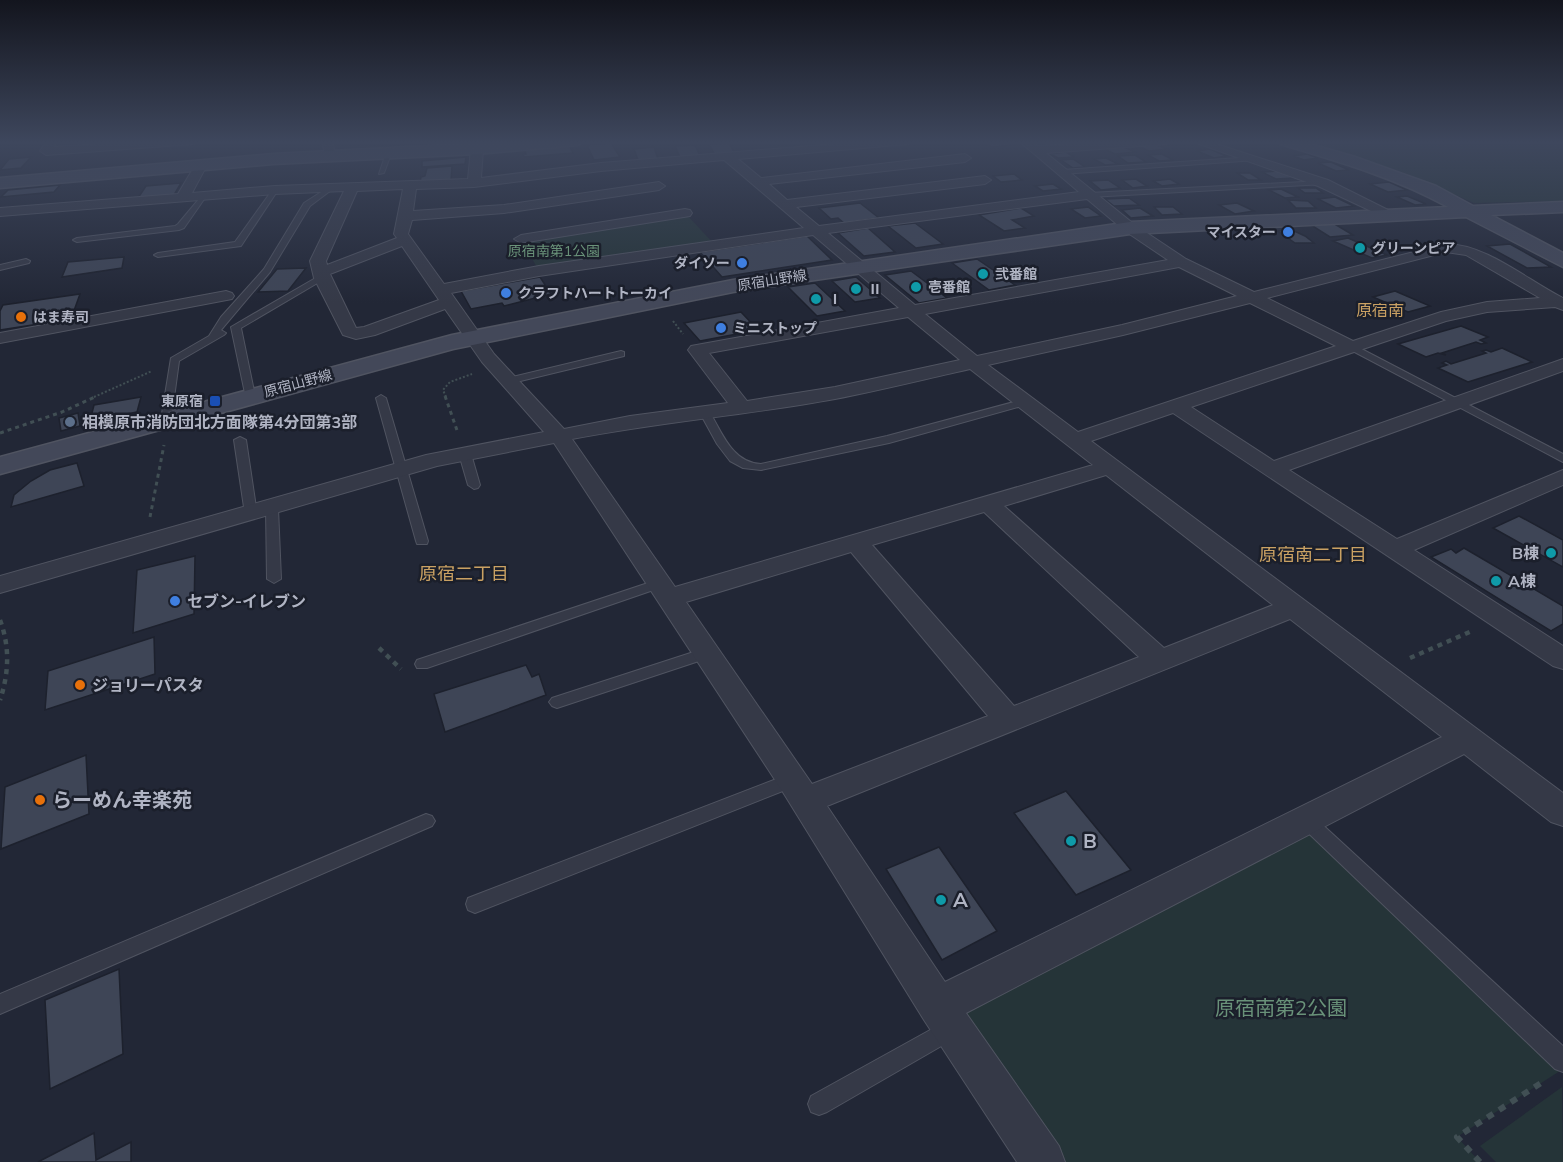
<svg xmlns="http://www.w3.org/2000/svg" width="1563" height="1162" viewBox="0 0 1563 1162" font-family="Mulish,'Noto Sans JP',sans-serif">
<rect width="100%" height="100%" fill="#222736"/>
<!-- green -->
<g fill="#253438">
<polygon points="1301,141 1563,141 1563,201 1474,203 1405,173"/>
<polygon points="685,213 714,244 539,271 521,239"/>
<polygon points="1307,821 1563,1069 1457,1137 1480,1162 1043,1162 938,1006"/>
<polygon points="1562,1087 1563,1162 1496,1162 1480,1146"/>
</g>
<!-- building -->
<g fill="#3e4556" stroke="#1d212d" stroke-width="1.5">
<polygon points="983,141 1004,141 1011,145 992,147"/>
<polygon points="611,143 620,157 594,160 587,145"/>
<polygon points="729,143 735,154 715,155 709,144"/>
<polygon points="1153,143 1167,149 1149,151 1136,145"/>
<polygon points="569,145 573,153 524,157 523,154 526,154 525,150"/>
<polygon points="695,145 700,156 680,157 675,146"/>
<polygon points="654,147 658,159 638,160 634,149"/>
<polygon points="1124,147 1135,152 1115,154 1104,149"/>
<polygon points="1210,149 1226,156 1214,158 1197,151"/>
<polygon points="1066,152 1074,157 1058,158 1050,154"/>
<polygon points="1162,154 1173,160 1159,161 1148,155"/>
<polygon points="1307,154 1318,158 1304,160 1293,156"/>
<polygon points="1135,155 1146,162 1128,163 1118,156"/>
<polygon points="31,157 21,168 0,170 9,159"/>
<polygon points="466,157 465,164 422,167 422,161"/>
<polygon points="1106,158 1118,164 1105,165 1094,159"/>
<polygon points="1073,159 1085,167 1073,168 1061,160"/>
<polygon points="1331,162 1349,170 1336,171 1318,163"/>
<polygon points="452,166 451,181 420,182 421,177 425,176 427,168"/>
<polygon points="1279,171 1294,178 1276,179 1262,172"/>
<polygon points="1237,173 1250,173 1261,180 1248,180"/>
<polygon points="1014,174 1022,180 1001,182 993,176"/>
<polygon points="1136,179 1147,186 1133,188 1122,180"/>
<polygon points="1170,179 1179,184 1162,186 1153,181"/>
<polygon points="1108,180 1120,188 1101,190 1090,181"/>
<polygon points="1389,182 1407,190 1388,192 1370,184"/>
<polygon points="181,183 174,195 138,198 146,186"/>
<polygon points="1053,184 1061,189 1043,191 1035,186"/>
<polygon points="60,185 54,192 1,197 8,190"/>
<polygon points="1298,188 1316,188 1323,193 1305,193"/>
<polygon points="1281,189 1298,197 1285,198 1269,190"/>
<polygon points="1407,196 1426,204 1415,205 1397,197"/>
<polygon points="1335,197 1354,206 1336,208 1318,199"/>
<polygon points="1129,198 1139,205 1114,206 1105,199"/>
<polygon points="1288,200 1308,201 1316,208 1296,208"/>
<polygon points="860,203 879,218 844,223 838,218 831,219 819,208"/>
<polygon points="1237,203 1254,211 1235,214 1219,205"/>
<polygon points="1088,207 1101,216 1085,218 1071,209"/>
<polygon points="1154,207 1173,207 1182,214 1162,215"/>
<polygon points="1021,208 1034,216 1012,220 1025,228 1004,231 979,215"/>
<polygon points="1140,208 1153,216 1131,218 1122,210"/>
<polygon points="915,223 943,244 916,248 888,226"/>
<polygon points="1333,223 1353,235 1330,237 1311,225"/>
<polygon points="868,228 895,252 864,256 838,233"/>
<polygon points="1292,230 1305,236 1314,243 1295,243 1278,231"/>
<polygon points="807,236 832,260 722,277 700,252"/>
<polygon points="1348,238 1387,255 1372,258 1333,241"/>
<polygon points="1510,244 1551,267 1527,268 1487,246"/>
<polygon points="124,257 122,268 62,277 68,262"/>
<polygon points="977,259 1015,285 989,290 952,263"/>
<polygon points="306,268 288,291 258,292 277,269"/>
<polygon points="911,271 947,298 919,303 885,275"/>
<polygon points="540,277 551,294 504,306 502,303 471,309 461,291"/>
<polygon points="856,277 880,298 855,302 832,281"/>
<polygon points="815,283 845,311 817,316 788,287"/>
<polygon points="1395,291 1430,306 1408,312 1373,297"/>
<polygon points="80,294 71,319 0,330 0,311 3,305"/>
<polygon points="741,312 758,330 700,341 684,323"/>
<polygon points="1461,326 1488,337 1480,340 1486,343 1481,344 1476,342 1442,353 1446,355 1438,353 1426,357 1398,344"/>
<polygon points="1502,348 1532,362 1468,382 1438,368 1447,365 1442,363 1446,361 1451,364 1486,353 1482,351 1486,350 1491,352"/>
<polygon points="141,397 137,412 90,421 94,405"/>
<polygon points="78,413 80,426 61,431 59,418"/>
<polygon points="77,463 84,486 11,507 14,495 31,481 50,470"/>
<polygon points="1519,516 1563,540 1563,567 1493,528"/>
<polygon points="1464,548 1563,606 1563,624 1551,631 1431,557 1451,549 1456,553"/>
<polygon points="195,556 194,614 133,633 137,570"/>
<polygon points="154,637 155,674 45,710 48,671"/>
<polygon points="526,665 532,677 539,674 546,695 445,732 434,694"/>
<polygon points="86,755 89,814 1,849 5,787"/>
<polygon points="1066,791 1131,870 1076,895 1014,813"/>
<polygon points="939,847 997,931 942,960 886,869"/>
<polygon points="119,969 123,1054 50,1089 45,1000"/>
<polygon points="94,1133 96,1160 131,1142 131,1162 38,1162"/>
</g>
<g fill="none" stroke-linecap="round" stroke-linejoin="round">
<!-- lane casing -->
<g stroke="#505461" stroke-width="2">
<g id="lane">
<polygon points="386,153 391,154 384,173 379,174"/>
<polygon points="1254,157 1256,160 1062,174 1059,172 1062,170"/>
<polygon points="1323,181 1325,184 1089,197 1086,195 1089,193"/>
<polygon points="329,187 334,188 310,206 270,272 221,330 226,333 224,335 179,361 171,420 170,422 162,422 161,420 171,358 209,336 221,317 264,269 304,203"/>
<polygon points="273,189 278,190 241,246 158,257 154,255 158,253 235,242"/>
<polygon points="204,193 207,195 184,228 179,230 77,242 73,240 77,238 175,226 178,224"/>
<polygon points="26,259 30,261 29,263 0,270 0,265"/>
<polygon points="319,276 326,278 241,328 255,396 250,399 246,398 231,327"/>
<polygon points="1350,343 1563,454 1563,462 1347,348 1347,344"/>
<polygon points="621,351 624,352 624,356 508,384 503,381 504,379"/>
<polygon points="381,395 386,398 428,541 427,544 417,544 416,541 376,398"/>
<path d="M1025,399L1030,402L1029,404L889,443L761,470L743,468L730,461L717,444L700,413L701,411H709C722,432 732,463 761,464L887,436Z"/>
<polygon points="240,437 246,440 257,514 251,518 245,514 234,440"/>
<polygon points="465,451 471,454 480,485 478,488 474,489 468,485 459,454"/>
<polygon points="272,504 278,508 281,579 274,583 267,579 266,508"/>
<polygon points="660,579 665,580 667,583 665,586 427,668 417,668 415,664 417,660"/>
<polygon points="706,648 711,649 713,653 711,657 557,708 552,706 549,702 552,698"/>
<polygon points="792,773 798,775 800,780 798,785 475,913 468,910 466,904 468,898"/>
<polygon points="426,814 432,816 435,821 432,826 0,1014 0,994"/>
<polygon points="1307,814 1313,816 1563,1046 1563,1072 1555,1069 1301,826 1298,821 1301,816"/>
<polygon points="950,1019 957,1023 961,1030 957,1037 827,1112 819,1115 811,1112 808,1104 811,1096"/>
</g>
</g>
<!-- street casing -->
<g stroke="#505461" stroke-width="2">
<g id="street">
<polygon points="47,141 57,141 54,147 148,141 199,141 193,144 46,155 40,151"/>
<polygon points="322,141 332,141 336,156 334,159 326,159"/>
<path d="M872,141H914L908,144L738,159L761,178L965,154L971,158L965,162L769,184L787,200L985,176L991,180L985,184L796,207L819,226L1079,192L1019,141H1031L1038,146L1122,141H1171L1166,144L1046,153L1135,225L1186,259L1254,292L1446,244C1486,244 1527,280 1563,298V310L1555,307L1487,312L1446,321L1191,407L1274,461L1563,359V371L1289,470L1397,539L1563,470V485L1414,550L1563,646V669L1553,666L1173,413L1091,441L1563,793V826L1551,822L1464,754L966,1013L1059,1146L1065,1162H1017L924,1020L781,789L554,443L437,466L0,593V576L426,455L544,432L482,362L445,309L375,335L356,339L343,335L314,278L310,261L344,191L275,194L0,216V208L178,194L197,162L201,161L207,165L192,193L275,186L468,179L471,149L477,145L483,149L481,178L601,163ZM724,160L804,228L539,266L444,284L408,234L412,220L504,213L659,190L665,186L659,182L504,205L413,211L416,189L474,187L601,171ZM403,189L394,234L397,238L327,265L326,261L357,191ZM1087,199L1125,231L1168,260L915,305L828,233ZM813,235L899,308L691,346L688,350L728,403L630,416L564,429L494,354L451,293L539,276ZM402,246L439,300L364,327L356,328L330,274ZM1446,252L1466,255L1540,298L1487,302L1441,312L1353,341L1267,298ZM1179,267L1237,296L1122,325L977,356L925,314ZM1250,303L1336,346L1078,432L988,365L1123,335ZM908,317L960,360L835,387L747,401L709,353ZM970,369L1093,465L675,587L572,439C660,422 748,415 835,399C881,390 925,379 970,369ZM1106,475L1273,605L1164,648L1004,506ZM984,512L1139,657L1014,706L872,545ZM851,552L988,716L812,784L686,602ZM1290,619L1442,737L945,982L827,806Z"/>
<polygon points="1191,141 1207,141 1328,180 1398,215 1391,219 1386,218 1318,186"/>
<polygon points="685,209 690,210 692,213 690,216 521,243 514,239 521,235"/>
<polygon points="226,291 232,293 234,296 232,299 0,343 0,333"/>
</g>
</g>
<!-- secondary casing -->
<g stroke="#505461" stroke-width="3">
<g id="secondary">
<polygon points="526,141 585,141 578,145 477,154 273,164 0,188 0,178 273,154"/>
<path d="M1278,141H1300L1355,157L1436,186L1473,206L1563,202V212L1491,215L1563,253V267L1466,217L1130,234L733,292L453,349L0,474V457L452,335L733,280L1130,222L1448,207C1396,178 1337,161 1280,144Z"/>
</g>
</g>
<!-- path-far3 -->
<g stroke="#414f54" stroke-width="2" stroke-dasharray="2 2" stroke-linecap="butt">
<polyline points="673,321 683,334"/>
<polyline points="94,397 152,371"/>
<polyline points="446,397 443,390 450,382 472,374"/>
</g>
<!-- path-far2 -->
<g stroke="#414f54" stroke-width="3" stroke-dasharray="4 4" stroke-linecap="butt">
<polyline points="445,396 458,433"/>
<polyline points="0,433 62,412 97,396"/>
<polyline points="150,517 164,445"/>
</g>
<!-- path-far1 -->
<g stroke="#414f54" stroke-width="4.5" stroke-dasharray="5 5" stroke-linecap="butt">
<path d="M0,620C10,647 9,673 0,700"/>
<polyline points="379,648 401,669"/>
<polyline points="1410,658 1472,631"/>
</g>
<!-- path -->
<polyline stroke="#414f54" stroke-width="6" stroke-dasharray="7 7" stroke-linecap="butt" points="1480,1162 1457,1137 1544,1081"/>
<!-- lane -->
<use href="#lane" fill="#353947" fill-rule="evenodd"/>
<!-- street -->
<use href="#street" fill="#353947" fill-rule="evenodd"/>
<!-- secondary -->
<use href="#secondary" fill="#434859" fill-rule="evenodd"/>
</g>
<!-- sky -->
<linearGradient id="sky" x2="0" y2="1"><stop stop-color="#13151e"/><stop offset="0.47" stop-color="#3e475d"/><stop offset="1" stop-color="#3e475d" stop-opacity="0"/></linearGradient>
<rect width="1563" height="303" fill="url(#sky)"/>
<!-- markers -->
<g fill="#3f7fe0" stroke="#1b1f2b" stroke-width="2">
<circle cx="1288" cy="232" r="6"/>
<circle cx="742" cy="263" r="6"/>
<circle cx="506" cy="293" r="6"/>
<circle cx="721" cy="328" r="6"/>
<circle cx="175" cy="601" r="6"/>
</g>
<g fill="#0f9aa8" stroke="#1b1f2b" stroke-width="2">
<circle cx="1360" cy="248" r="6"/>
<circle cx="983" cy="274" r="6"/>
<circle cx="916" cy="287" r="6"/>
<circle cx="856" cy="289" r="6"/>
<circle cx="816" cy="299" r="6"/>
<circle cx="1551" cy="553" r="6"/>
<circle cx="1496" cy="581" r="6"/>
<circle cx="1071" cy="841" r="6"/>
<circle cx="941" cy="900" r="6"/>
</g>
<g fill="#e8710a" stroke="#1b1f2b" stroke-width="2">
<circle cx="21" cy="317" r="6"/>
<circle cx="80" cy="685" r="6"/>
<circle cx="40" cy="800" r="6"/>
</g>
<rect fill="#1a4fb4" stroke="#1b1f2b" stroke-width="2" x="209" y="395" width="12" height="12" rx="3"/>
<circle fill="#5c6f8a" stroke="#1b1f2b" stroke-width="2" cx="70" cy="422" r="6"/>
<g text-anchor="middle" stroke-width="5" stroke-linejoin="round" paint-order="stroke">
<!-- far-poi labels -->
<g font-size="14" font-weight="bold" fill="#b0b4c3" stroke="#1b1f2b" text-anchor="start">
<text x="1276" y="237" text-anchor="end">マイスター</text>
<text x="1372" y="253">グリーンピア</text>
<text x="730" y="268" text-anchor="end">ダイソー</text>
<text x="995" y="279">弐番館</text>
<text x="928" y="292">壱番館</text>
<text x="868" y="294">Ⅱ</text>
<text x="518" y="298">クラフトハートトーカイ</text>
<text x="828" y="304">Ⅰ</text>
<text x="33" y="322">はま寿司</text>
<text x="733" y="333">ミニストップ</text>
<text x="203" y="406" text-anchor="end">東原宿</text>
</g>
<!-- far-park labels -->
<g font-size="14" fill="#699279" stroke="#1b1f2b">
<text x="554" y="256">原宿南第1公園</text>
</g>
<!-- far-street labels -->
<g font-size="14" fill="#b0b4c3" stroke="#1b1f2b">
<text transform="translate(772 280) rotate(-9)" y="5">原宿山野線</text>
<text transform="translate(298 383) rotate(-15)" y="5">原宿山野線</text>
</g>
<!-- far-quarter labels -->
<g font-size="16" fill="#caa163" stroke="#1b1f2b">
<text x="1380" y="316">原宿南</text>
</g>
<!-- poi labels -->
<g font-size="16" font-weight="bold" fill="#b0b4c3" stroke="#1b1f2b" text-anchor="start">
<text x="82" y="428">相模原市消防団北方面隊第4分団第3部</text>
<text x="1539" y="559" text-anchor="end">B棟</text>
<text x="1508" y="587">A棟</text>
<text x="187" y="607">セブン-イレブン</text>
<text x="92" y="691">ジョリーパスタ</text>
</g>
<!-- neighbourhood labels -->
<g font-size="18" fill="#caa163" stroke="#1b1f2b">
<text x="1313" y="561">原宿南二丁目</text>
<text x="464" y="580">原宿二丁目</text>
</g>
<!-- near-poi labels -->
<g font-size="20" font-weight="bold" fill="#b0b4c3" stroke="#1b1f2b" text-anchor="start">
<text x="52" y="807">らーめん幸楽苑</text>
<text x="1083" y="848">B</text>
<text x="953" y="907">A</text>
</g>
<!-- near-park labels -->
<g font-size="20" fill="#699279" stroke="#1b1f2b">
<text x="1281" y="1015">原宿南第2公園</text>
</g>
</g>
</svg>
